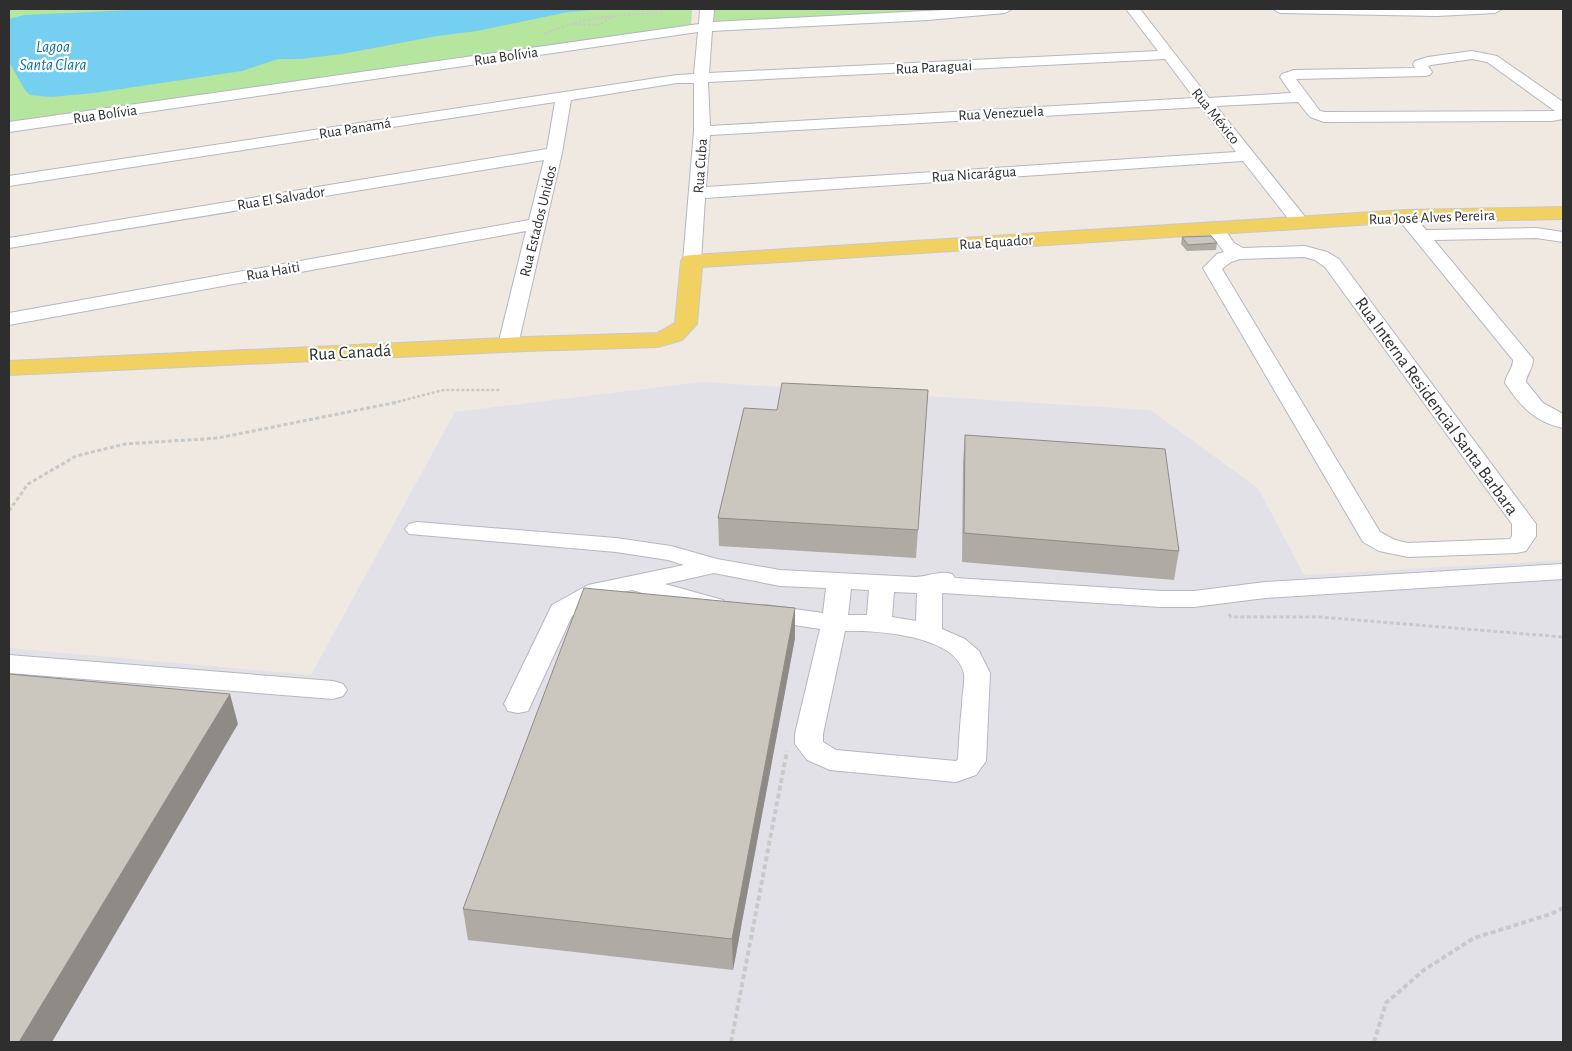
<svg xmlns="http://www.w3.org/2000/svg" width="1572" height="1051" viewBox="0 0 1572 1051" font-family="'Alegreya Sans',sans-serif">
<rect width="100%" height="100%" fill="#efe9e1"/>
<!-- industrial -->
<polygon fill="#e3e1e8" points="702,382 1150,410 1258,488 1304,575 1563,560 1563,1042 9,1042 9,648 311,675 455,412"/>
<!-- green -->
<g fill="#b6e59e">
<polygon points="9,9 692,9 691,26 687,27 9,122"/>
<polygon points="713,9 979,9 718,22 713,20"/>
</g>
<!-- water -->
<polygon fill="#75cff0" points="155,9 606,9 568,12 477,31 437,36 342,54 301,59 278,59 242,71 94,93 52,97 30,95 25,90 9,62 9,19 24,15"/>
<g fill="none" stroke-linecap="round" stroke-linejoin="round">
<!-- minor casing -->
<g stroke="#b4b7c1" stroke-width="2">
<g id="minor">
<path d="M700,9H714L713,22L963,9H1012L1005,13L928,20L712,31L709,73L1158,51L1126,9H1140L1209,98L1291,93L1280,77L1282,74L1294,70L1415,68L1413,64L1415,61L1428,57L1472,51L1497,56L1563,102V119L1552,121L1324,122L1310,117L1298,102L1216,106L1306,218L1309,222L1306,226L1300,227L1294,226L1243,161L705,198L701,261L699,265L692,267L685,265L683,261L694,131V83H677L571,100L562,153L518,345L515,349L508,351L501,349L498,345L526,231L9,325V313L529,220L544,160L9,248V238L547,149L555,102L9,186V176L677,75L694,74L698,32L9,132V122L699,24ZM1165,59L1194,98L710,126L708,82ZM1472,59L1487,62L1555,111L1325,112L1320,111L1296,79L1425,76L1430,75L1432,72L1428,66L1431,65ZM1201,107L1236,152L706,187L710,135Z"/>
<polygon points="1273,9 1502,9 1495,13 1437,16 1280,13"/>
<path d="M1405,211L1411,212L1426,230L1536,228L1563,232V242L1536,238L1434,240L1533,359C1533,369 1527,373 1526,382L1543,403L1563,414V428C1535,422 1520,406 1505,383C1506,374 1513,369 1513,360L1399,220L1396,216L1399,212Z"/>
<path d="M1215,223L1221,224L1234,243L1243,248L1305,246L1327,252L1339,259L1536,524V536L1526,551L1517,553L1408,557L1379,551L1363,542L1203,268L1217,254L1224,252L1206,228L1209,224ZM1304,257L1315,260L1325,267L1512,524V536L1510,539L1408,543L1395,540L1380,532L1222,269L1231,262L1240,259Z"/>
<path d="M417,522L616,538L671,546L717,559L780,570L915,577C928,577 939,570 952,574L955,578L1161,591H1194L1265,582L1563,564V579L1265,598L1194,607H1161L942,593V629L965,639L979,651L990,673L986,761L976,775L956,782L830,770L807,760L795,744V734L820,629L756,619L752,613L756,607L765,605L823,613L826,588L780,586L714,573L665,584L723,600L727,606L723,612L714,614L632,590L605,596L572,616L528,711L518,713L508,711L504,704L552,605L588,585L684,565L668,560L616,552L409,534L405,529L409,524ZM851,589L869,590L867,615H848ZM894,592L917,593L916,621L892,617ZM845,631C876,630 957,635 964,674C965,684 962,695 962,705C960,723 959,741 958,759L956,761L836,750L823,742V734Z"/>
<polygon points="9,655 333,681 343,684 347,690 343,696 333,699 9,673"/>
</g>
</g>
<!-- major casing -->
<g stroke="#c9c9c9" stroke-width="2">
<polygon id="major" points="1563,207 1563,219 1405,222 702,267 697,324 682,340 658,347 526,351 9,375 9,361 526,337 657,333 675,323 681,261 684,256 692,255 1405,210"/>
</g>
<!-- path-far3 -->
<g stroke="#c9c9c9" stroke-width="2" stroke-dasharray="2.5 2" stroke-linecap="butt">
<polyline points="570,24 599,25 613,16"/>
<path d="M545,34C582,16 621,15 661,13L663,9"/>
</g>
<!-- path-far2 -->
<polyline stroke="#c9c9c9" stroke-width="2.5" stroke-dasharray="3 2" stroke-linecap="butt" points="393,403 443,390 500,390"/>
<!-- path-far1 -->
<g stroke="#c9c9c9" stroke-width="3" stroke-dasharray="4 2.5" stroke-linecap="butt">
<polyline points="9,511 28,484 76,456 125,444 218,438 398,402"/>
<polyline points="1229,614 1231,617 1320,617 1563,637"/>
</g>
<!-- path -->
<g stroke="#c9c9c9" stroke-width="4" stroke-dasharray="5 3" stroke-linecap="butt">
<polyline points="731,1042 787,751"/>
<polyline points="1374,1042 1386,1003 1424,970 1474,938 1551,914 1563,908"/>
</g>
<!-- minor -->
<use href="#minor" fill="#fff" fill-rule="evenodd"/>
<!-- major -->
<use href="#major" fill="#f2d163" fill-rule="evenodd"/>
</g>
<!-- wall -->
<g fill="#afaba4">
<polygon points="1182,237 1217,243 1216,250 1187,251 1181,244"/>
<polygon points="928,390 916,558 719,546 718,518 777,410"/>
<polygon points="965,435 1179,551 1174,580 962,562 963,462"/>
<polygon points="795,608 795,638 733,970 468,940 463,909"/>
</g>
<!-- shaded-wall -->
<g fill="#8e8b86">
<polygon points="795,608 795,638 733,970 732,939"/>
<polygon points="230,694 238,724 52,1042 19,1042"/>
</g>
<!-- building -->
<g fill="#cbc7bf" stroke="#8e8b86">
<polygon points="1211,236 1217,243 1188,245 1182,237"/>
<polygon points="782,383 928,390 918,530 718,518 744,408 777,410"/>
<polygon points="965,435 1165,449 1179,551 964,533"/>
<polygon points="584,588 795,608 732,939 463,909"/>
<polygon points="9,674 230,694 19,1042 9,1042"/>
</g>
<g text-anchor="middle" stroke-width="4.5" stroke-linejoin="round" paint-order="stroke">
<!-- far-street labels -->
<g font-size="15" fill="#2e2e2e" stroke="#fff">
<text transform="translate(506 56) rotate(-8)" y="5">Rua Bolívia</text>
<text transform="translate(934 67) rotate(-3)" y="5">Rua Paraguai</text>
<text transform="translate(1001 113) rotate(-3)" y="5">Rua Venezuela</text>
<text transform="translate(105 114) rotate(-8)" y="5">Rua Bolívia</text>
<text transform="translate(1216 116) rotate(51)" y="5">Rua México</text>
<text transform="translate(355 128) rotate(-9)" y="5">Rua Panamá</text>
<text transform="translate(700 166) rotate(-86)" y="5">Rua Cuba</text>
<text transform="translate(974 174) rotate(-4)" y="5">Rua Nicarágua</text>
<text transform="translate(281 198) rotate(-9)" y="5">Rua El Salvador</text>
<text transform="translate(1432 217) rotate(-2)" y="5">Rua José Alves Pereira</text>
<text transform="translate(538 221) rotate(-76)" y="5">Rua Estados Unidos</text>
<text transform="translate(996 242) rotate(-4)" y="5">Rua Equador</text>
<text transform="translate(273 271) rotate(-10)" y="5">Rua Haiti</text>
</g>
<!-- far-water labels -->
<g font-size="16" font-style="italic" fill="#0d6fa3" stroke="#fff">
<text x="53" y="52">Lagoa<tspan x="53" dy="18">Santa Clara</tspan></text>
</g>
<!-- street labels -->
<g font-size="18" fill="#2e2e2e" stroke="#fff">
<text transform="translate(350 352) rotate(-3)" y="6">Rua Canadá</text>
<text transform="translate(1437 406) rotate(54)" y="6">Rua Interna Residencial Santa Barbara</text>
</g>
</g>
<!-- border -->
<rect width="1572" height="1051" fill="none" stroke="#2e2e2e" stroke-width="20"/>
</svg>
